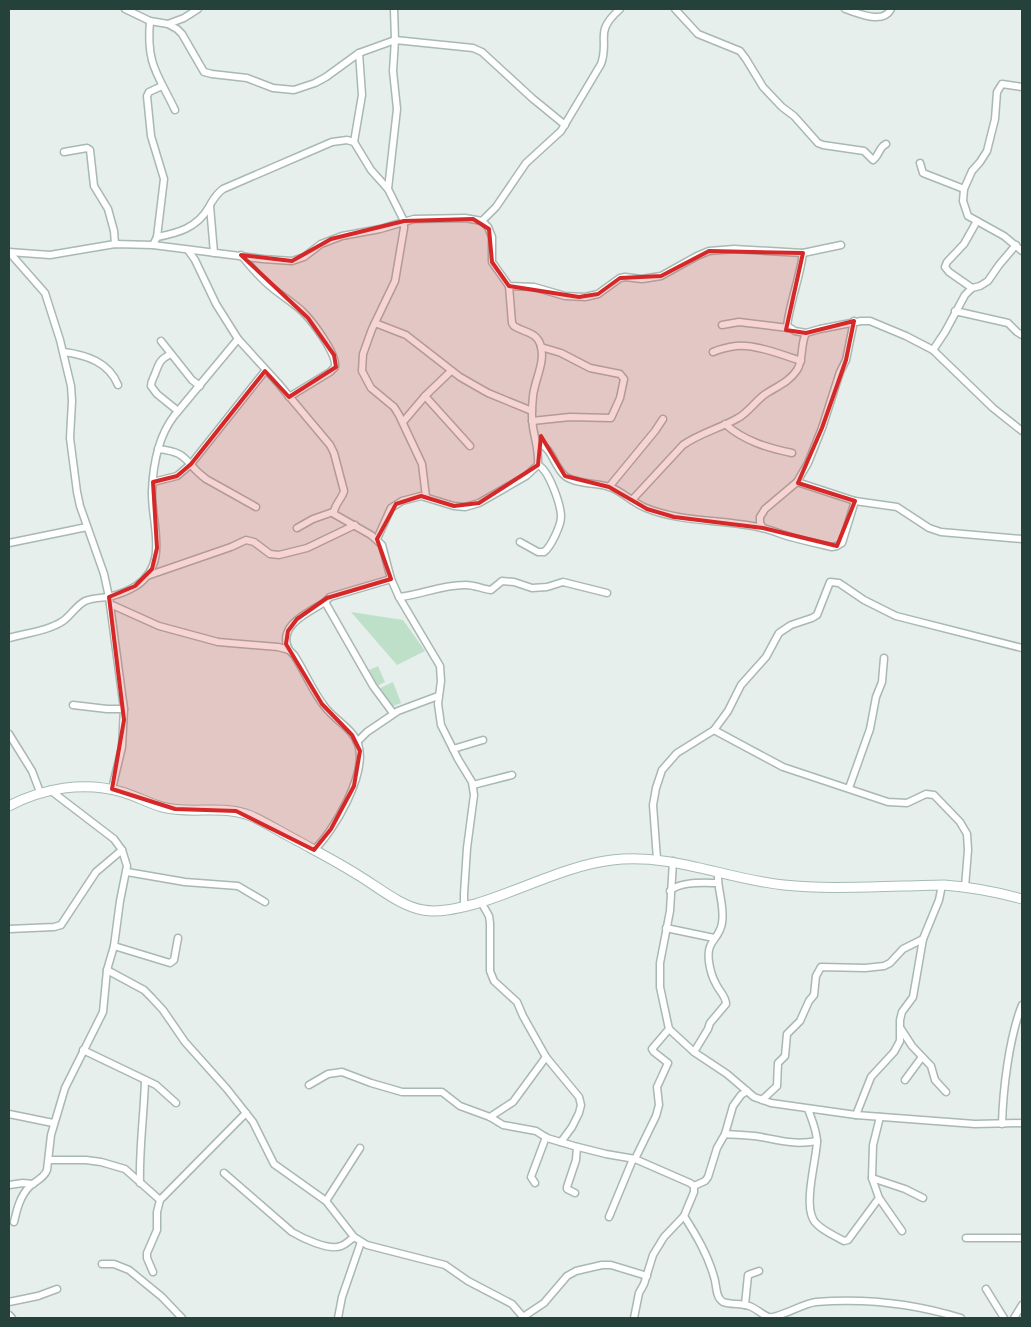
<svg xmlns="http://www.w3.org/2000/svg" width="1031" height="1327" viewBox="0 0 1031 1327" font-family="Jost,sans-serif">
<rect width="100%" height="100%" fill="#e6efeb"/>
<!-- green -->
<g fill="#bfe0c8">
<polygon points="351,612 403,620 425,651 397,665"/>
<polygon points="378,666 385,682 377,686 369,670"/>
<polygon points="393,682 401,703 390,707 376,690"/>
</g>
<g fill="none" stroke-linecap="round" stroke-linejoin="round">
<!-- street casing -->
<g stroke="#a8b8b2" stroke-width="9">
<g id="street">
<polyline points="125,9 150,21 168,24 177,29 182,34 204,72 212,74 247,78 273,88 294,90 315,83 326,77 359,53 395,40 473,48 482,52 532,98 565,125"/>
<path d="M675,9L698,34L740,51L746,59L763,87L782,107L794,116L818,143L823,145L864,151L873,160C879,156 879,147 886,144"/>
<path d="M845,9C858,13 883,25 891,9"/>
<path d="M150,21C146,65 158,74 175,110"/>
<polyline points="168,24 184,18 198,9"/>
<polyline points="354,142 362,95 359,53"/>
<polyline points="64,152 87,148 90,150 94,186 108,209 114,231 115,244"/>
<polyline points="920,163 923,173 964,189 963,201 968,216 1004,236 1022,251"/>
<polyline points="388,189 397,109 393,71 395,40 394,9"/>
<polyline points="964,189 972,171 980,162 987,151 995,119 997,92 1002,84 1022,87"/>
<polyline points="210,206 214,253"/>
<path d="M482,221L496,207L526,163L561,131L601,64C610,38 593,33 620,9"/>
<polyline points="157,237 164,179 151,136 147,96 149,92 162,86"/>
<path d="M153,245L157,237C178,233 197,228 209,207C213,200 215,195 223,189L332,142L347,140L354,142L371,170L388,189L404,221V228L395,281L372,329L363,354L362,371L371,388L394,407L399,415L422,464L426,497"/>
<path d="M188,250L195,260L216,304L238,339L278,383L330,445L334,453L344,491C342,499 333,506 334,514L371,535L382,545L391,579L399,597L440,666L441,681L438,704L441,725L458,759L472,782L474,795L467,848L464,894V907"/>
<polyline points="9,252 50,255 115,244 153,245 263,259 292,261 304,257 321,244 342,236 380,229 414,219 465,218 482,221 488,227 492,237 492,262 509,286 534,287 565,296 585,297 598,294 620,278 625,277 642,279 661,276 697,256 709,251 734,249 803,253 841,245"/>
<polyline points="9,252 45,293 60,340 71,386 72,401 70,438 77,492 80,506 104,574 109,597 124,709 122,747 112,789"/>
<path d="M803,253C800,278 790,301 787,326L795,331L806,333"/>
<path d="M241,255C250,266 259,277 270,286C280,295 293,302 303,312C313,322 337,354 335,367L330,372L289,397"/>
<path d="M509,286L512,323L514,326C525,333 538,332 541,347L561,353L590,368L620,374L624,379L620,398L611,418L570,417L532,421"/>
<polyline points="972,288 949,272 945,267 947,262 964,244 977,221"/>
<polyline points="955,311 1008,323 1017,332 1022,335"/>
<polyline points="375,323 406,335 460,377 488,393 532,411"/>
<polyline points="722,325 739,322 788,328"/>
<polyline points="161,341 192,380 200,386"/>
<polyline points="933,350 945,332 965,295 972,288 980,286 988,281 999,265 1016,245"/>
<path d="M64,352C86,355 109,362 118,385"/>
<path d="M713,352C720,349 728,347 736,346C755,344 783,355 801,361"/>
<path d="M171,354C160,359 159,363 155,374C153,379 151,381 151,386L157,394L178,411"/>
<polyline points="425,396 470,446"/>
<polyline points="403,422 425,396 451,371"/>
<path d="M725,424C744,441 768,448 792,453"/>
<path d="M537,443C553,447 553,466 565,476C575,484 598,483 610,487C623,492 633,503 646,508C683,523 724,519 762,528C772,530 782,535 791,537C805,541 819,544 832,547L837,546L842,543L855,501"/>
<path d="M158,449C190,452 184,463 206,479L256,507"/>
<polyline points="153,482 177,476 191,464 265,371"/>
<polyline points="797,482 855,501 897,507 929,528 941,532 1022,539"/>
<polyline points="609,487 655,431 663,419"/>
<path d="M632,500L683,445C700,433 721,428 738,418C748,413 757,399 767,393C778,386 790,381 797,370C804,359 800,345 806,333L820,329L861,321H870L906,336L933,350L993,408L1022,431"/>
<polyline points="297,528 313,519 333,512"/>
<polyline points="763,528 760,523 760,517 765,509 797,482 808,463 822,428 840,372 846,360 854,321"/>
<path d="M377,539L391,508L402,501L421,496L454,506L465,507L479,503L526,476L538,465C539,451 535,440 533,427C531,417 532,406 533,396C535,379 545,363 541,347"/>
<path d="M520,542L538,552H544C551,547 561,525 561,517C561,505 549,470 538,465"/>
<polyline points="9,543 87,527"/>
<polyline points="147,576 231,547 246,540 254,542 270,554 279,555 307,548 355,525"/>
<polyline points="391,579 330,597 325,602 373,686 393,713"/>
<path d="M399,597C421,595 441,585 464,585C473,584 482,589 491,590L502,581L514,582L532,588L547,587L563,582L607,593"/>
<path d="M110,604L159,626L218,642L278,647L289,650L294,655C305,672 313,692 325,707C335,720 353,729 358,744C368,773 334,831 314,850"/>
<path d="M9,638C26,633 48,631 63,621C71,615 76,606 85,601C92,598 100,598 108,597C117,595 128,591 136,586C170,563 151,524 152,491C153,465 158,437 174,416L238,339"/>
<path d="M289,650C276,626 309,612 325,602"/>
<polyline points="73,705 107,709 124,709"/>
<polyline points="714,730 783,767 888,802 907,803 926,794 934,795 960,822 967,834 968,850 965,887"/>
<polyline points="9,734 32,771 40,792"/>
<polyline points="357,742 367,732 398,711 438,696"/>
<polyline points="453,749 483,740"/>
<polyline points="473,785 512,775"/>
<polyline points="849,788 870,729 876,697 882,682 884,658"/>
<polyline points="657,859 653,805 656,788 662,770 677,753 714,730 728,711 741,685 766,657 779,633 791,625 812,618 817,615 830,582 839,583 864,600 896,616 1022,648"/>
<polyline points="127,872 185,882 238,886 265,902"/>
<path d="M670,891C680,881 704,883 717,883"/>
<polyline points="481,902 489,916 490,923 490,971 494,981 517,1002 523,1016 546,1057 579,1097 581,1105 579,1113 572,1127 561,1142"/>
<polyline points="666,928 714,938"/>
<polyline points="9,929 54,927 61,925 96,872 122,850"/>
<polyline points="114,946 170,963 174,960 178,938"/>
<polyline points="107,970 144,990 151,997 163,1010 185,1042 227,1089 253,1122 274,1164 326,1201 354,1237 367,1245 445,1265 468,1281 512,1304 524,1318"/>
<polyline points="669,1029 694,1052 727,1074 754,1097 771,1103 856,1115 975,1124 1022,1123"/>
<polyline points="901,1029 912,1046 931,1066 935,1080 946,1092"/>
<polyline points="83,1050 156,1085 176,1103"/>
<path d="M694,1052L708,1029L710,1023L726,1004C726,996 719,991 716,984C712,977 710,969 709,962C706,939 719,941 722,923C725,906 717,890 718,873"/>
<polyline points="905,1080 922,1057"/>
<polyline points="309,1085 328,1074 342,1072 371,1083 402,1092 442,1092 460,1106 490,1117 503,1125 536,1131 547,1138 574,1146 606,1154 635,1159 690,1183 694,1186 694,1192 684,1216 664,1237 653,1255 644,1284 639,1293 634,1318"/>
<polyline points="762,1100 777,1086 778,1063 785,1056 787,1034 800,1021 809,1001 814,995 816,976 821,967 865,968 884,966 890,963 903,949 923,939"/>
<path d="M808,1109C812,1120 817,1131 817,1142C816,1161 804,1202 813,1219C817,1228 835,1236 844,1241L848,1240L879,1198L872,1178L873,1145L880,1117"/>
<polyline points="9,1114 53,1123"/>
<polyline points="856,1115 871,1077 894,1052 900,1041 900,1020 902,1012 913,997 923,939 939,900 942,885"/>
<polyline points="490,1117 513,1102 546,1057"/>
<path d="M1002,1124C1003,1089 1009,1038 1022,1005"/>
<path d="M725,1134C736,1135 749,1135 761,1137C782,1141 795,1145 817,1141"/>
<polyline points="635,1159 656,1116 659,1105 657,1087 668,1063 654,1052 652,1049 669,1029 660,987 660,963 670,911 673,861"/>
<polyline points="49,1160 86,1160 101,1162 125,1169 160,1200"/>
<path d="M224,1173L292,1232C302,1238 329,1251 341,1246C345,1245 350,1240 354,1237"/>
<polyline points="872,1178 905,1189 923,1198"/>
<path d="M140,1183C139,1149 144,1115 145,1080"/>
<polyline points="535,1183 531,1177 546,1137"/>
<polyline points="9,1185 23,1183 33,1184"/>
<polyline points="694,1186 705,1181 708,1177 717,1148 725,1134 733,1106 741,1095 747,1091"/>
<polyline points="575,1193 567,1189 567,1187 576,1160 577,1147"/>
<polyline points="879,1198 902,1231"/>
<polyline points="326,1201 360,1148"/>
<path d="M684,1216C696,1235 708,1255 714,1277C717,1285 715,1297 723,1302C731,1305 741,1303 749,1306C756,1308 762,1315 769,1317C777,1319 804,1303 816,1302C864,1298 915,1304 961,1318"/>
<polyline points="609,1217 633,1159"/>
<path d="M14,1222C17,1209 20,1196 30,1186C37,1180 44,1178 47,1170L51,1135L65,1088L103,1012L107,970L114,946L120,901L127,866L122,850L114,839L50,790"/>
<polyline points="966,1238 1022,1238"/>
<polyline points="102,1264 114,1264 129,1270 162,1297 182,1318"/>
<polyline points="153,1272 147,1258 147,1253 157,1230 157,1212 160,1200 246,1113"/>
<polyline points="986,1289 1004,1318"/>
<polyline points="9,1302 38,1296 57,1289"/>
<polyline points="745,1305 748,1275 759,1271"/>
<polyline points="9,1315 12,1318"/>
<polyline points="523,1317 544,1303 567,1276 576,1271 602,1265 611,1265 647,1276"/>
<polyline points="338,1318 342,1297 361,1242"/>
<polyline points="1014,1318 1022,1305"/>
</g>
</g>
<!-- secondary casing -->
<g stroke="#a4bbb3" stroke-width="11">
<path id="secondary" d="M9,806C43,788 84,781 122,792C136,796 148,803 162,807C191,815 222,804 251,816C267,823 282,833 298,841C318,852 339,863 358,875C378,887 400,906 423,910C440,913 459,908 475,904C519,891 568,865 612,860C674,853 724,879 784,885C823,889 862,887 901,886C915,886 930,885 944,885C970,887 997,892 1022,899"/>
</g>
<!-- street -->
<use href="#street" stroke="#fff" stroke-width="6"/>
<!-- secondary -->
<use href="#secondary" stroke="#fff" stroke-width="9"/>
</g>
<!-- marked area -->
<path fill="#d62828" fill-opacity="0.2" stroke="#d62828" stroke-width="4" stroke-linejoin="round" d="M473,219L489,229L492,262L509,286L579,297L598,294L620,278L661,276L709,251L803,253L786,330L806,333L854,321L846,360L822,428L798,483L855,501L837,546L763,528L674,517L647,509L609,487L565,476L541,436L538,465L479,503L454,506L421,496L396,504L377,539L391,579L327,598L297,619L288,631L286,644L322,704L352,735L360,751L354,786L331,829L314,850L236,811L175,809L112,789L124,720L109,597L135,586L152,569L157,548L153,482L177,476L191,464L265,371L289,397L336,367L334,355L308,318L241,255L292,261L331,239L404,221Z"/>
<!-- border -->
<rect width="1031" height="1327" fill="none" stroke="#24423a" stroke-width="20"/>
</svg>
